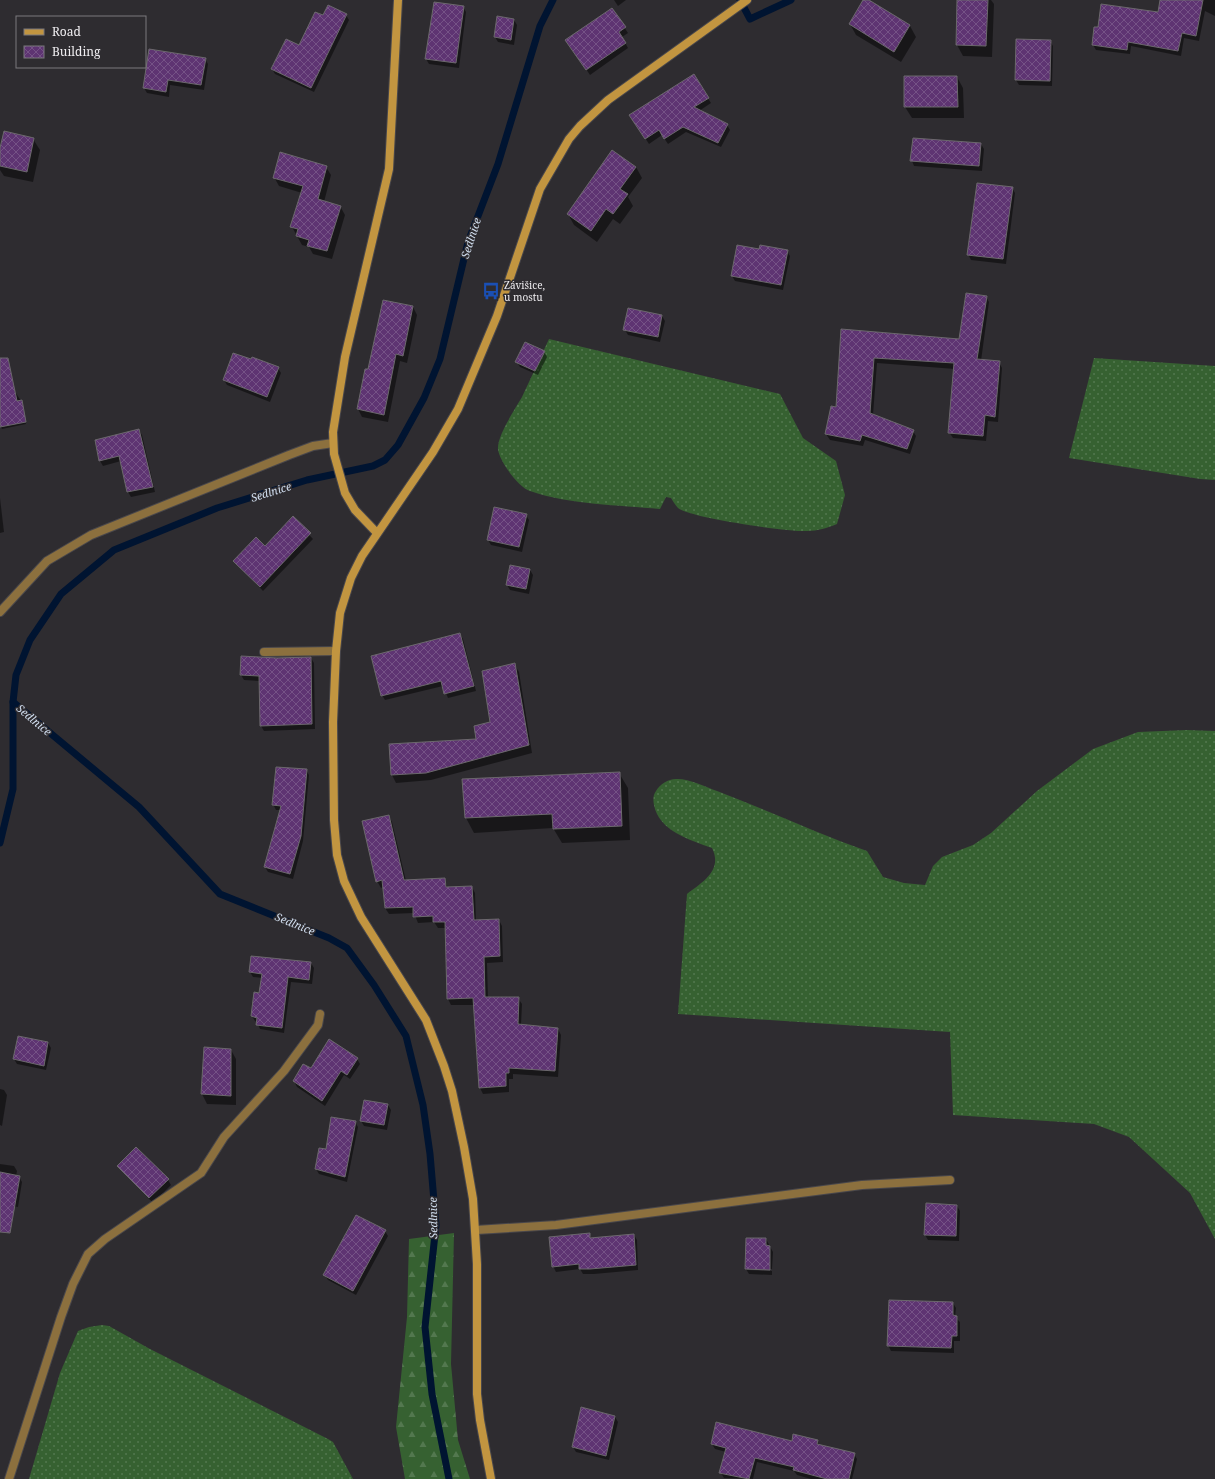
<svg xmlns="http://www.w3.org/2000/svg" width="1215" height="1479" viewBox="0 0 1215 1479" font-family="'Noto Serif',serif">
<defs>
<pattern id="grass-dots" width="8" height="8" patternUnits="userSpaceOnUse"><rect width="8" height="8" fill="#366131"/><path d="M2 2h.1M6 6h.1" fill="none" stroke="#53784f" stroke-width="1.8" stroke-linecap="round"/></pattern>
<pattern id="forest-firs" width="22" height="20" patternUnits="userSpaceOnUse"><rect width="22" height="20" fill="#366131"/><path d="M5 1l3.5 6h-7zM16 11l3.5 6h-7z" fill="#53784f"/></pattern>
<pattern id="building-cross-hatch" width="8" height="8" patternUnits="userSpaceOnUse"><rect width="8" height="8" fill="#5e3472"/><path d="M0 0l8 8M0 8l8-8" fill="none" stroke="#755286"/></pattern>
</defs>
<rect width="100%" height="100%" fill="#2e2c30"/>
<!-- grass -->
<g fill="url(#grass-dots)">
<path d="M549,339L780,394L803,438L836,461L845,495L837,524C827,528 818,531 807,531C789,532 690,518 678,508C675,505 673,501 671,498L666,497L660,509C618,505 571,505 530,491C519,488 499,461 498,449C497,436 515,409 522,397C531,378 540,358 549,339Z"/>
<polygon points="1094,358 1215,366 1215,480 1200,479 1069,458"/>
<path d="M1187,730L1215,731V1239L1190,1193L1129,1137L1094,1124L953,1115L950,1032L678,1014L687,894C703,882 723,870 712,848C690,840 659,831 654,805C653,800 653,795 656,791C660,784 668,779 676,779C687,778 706,787 717,791C767,810 816,833 867,851L883,877L904,883L925,885L933,866L942,857L973,845L991,833L1037,791L1093,749L1138,732Z"/>
<polygon points="102,1325 109,1326 150,1349 328,1439 333,1442 353,1479 29,1479 60,1373 78,1331 89,1327"/>
</g>
<!-- forest -->
<polygon fill="url(#forest-firs)" points="454,1233 451,1364 458,1440 470,1479 405,1479 396,1427 407,1317 409,1239"/>
<!-- shadow -->
<g fill="#0007">
<polygon points="614,0 626,0 618,6"/>
<polygon points="865,0 910,26 916,37 901,62 856,35 850,24"/>
<polygon points="958,0 991,0 994,4 992,57 963,56 957,45"/>
<polygon points="1161,0 1215,0 1215,16 1205,11 1199,41 1184,38 1181,56 1131,46 1130,54 1096,50 1093,45 1158,13"/>
<polygon points="463,7 466,12 459,68 429,64 426,59"/>
<polygon points="612,9 628,33 622,37 628,48 590,75 570,45"/>
<polygon points="346,15 349,20 314,92 275,74 272,69 300,47 323,16"/>
<polygon points="498,17 514,20 517,25 514,45 498,42 495,37"/>
<polygon points="1050,41 1053,46 1052,86 1019,85 1016,80"/>
<polygon points="150,50 205,59 208,64 204,90 170,85 169,97 147,93 144,88"/>
<polygon points="694,76 711,103 699,111 727,125 730,130 721,147 686,132 668,144 662,135 649,144 634,121"/>
<polygon points="957,77 963,88 964,118 912,118 905,107"/>
<polygon points="33,139 40,150 33,182 4,176 0,170 0,153"/>
<polygon points="914,139 981,144 984,149 982,171 914,166 912,161"/>
<polygon points="326,167 331,175 324,202 340,206 345,215 332,259 313,254 309,247 302,245 292,227 302,193 279,186 274,177"/>
<polygon points="636,167 642,178 628,197 633,206 620,224 613,219 597,242 574,225 568,214"/>
<polygon points="1012,188 1015,193 1006,264 971,260 968,254"/>
<polygon points="787,251 790,256 783,290 735,281 732,276"/>
<polygon points="986,297 989,302 981,361 999,362 1002,368 998,422 988,421 986,441 953,438 949,432 955,369 877,363 873,415 913,431 916,436 910,454 865,440 863,446 830,440 826,434 837,408 842,331 960,340"/>
<polygon points="413,307 417,315 407,363 400,361 388,422 362,417 358,409 366,370 369,370"/>
<polygon points="662,316 665,321 660,342 628,335 625,330"/>
<polygon points="544,351 547,357 538,375 520,367 517,362"/>
<polygon points="278,368 281,373 270,402 227,385 224,380"/>
<polygon points="14,390 21,401 26,424 2,429 0,425 0,393"/>
<polygon points="139,430 142,435 155,492 131,497 128,492 121,461 103,466 100,461 97,440"/>
<polygon points="0,498 4,532 0,533"/>
<polygon points="526,515 529,520 522,552 491,545 488,540"/>
<polygon points="293,518 313,539 263,591 235,561 265,547"/>
<polygon points="511,566 530,570 533,575 529,594 510,590 507,585"/>
<polygon points="460,634 463,639 476,691 448,698 443,686 385,700 382,695"/>
<polygon points="311,658 314,663 315,729 264,731 261,726 260,681 244,680 241,675 277,659"/>
<polygon points="514,664 519,672 532,753 431,780 396,783 392,775 390,745 477,740 491,723"/>
<polygon points="306,770 309,775 303,841 293,879 268,872 265,867 281,810 276,810 273,804"/>
<polygon points="619,773 628,788 630,840 562,843 553,828 474,833 466,818 463,780"/>
<polygon points="389,816 392,822 406,881 444,879 448,888 472,887 475,893 476,921 499,920 502,926 503,962 487,963 488,998 518,998 522,1004 521,1025 558,1029 561,1035 558,1077 513,1074 513,1079 509,1079 509,1092 483,1094 480,1088 475,1005 451,1005 448,999 446,928 438,928 434,922 418,923 414,913 389,914 385,908 383,887 381,888 377,881"/>
<polygon points="311,963 314,968 312,984 291,982 284,1033 260,1029 257,1022 255,1021 252,1016 255,993 260,994 263,978 253,977 250,972"/>
<polygon points="48,1043 51,1048 46,1070 17,1064 14,1059"/>
<polygon points="205,1048 231,1050 236,1059 236,1105 207,1104 202,1094"/>
<polygon points="357,1059 360,1064 350,1079 344,1075 325,1106 297,1087 294,1081 312,1070"/>
<polygon points="0,1089 4,1090 7,1095 2,1126 0,1125"/>
<polygon points="388,1105 391,1110 387,1130 364,1126 361,1121"/>
<polygon points="355,1122 358,1127 347,1182 319,1174 316,1169 326,1150"/>
<polygon points="0,1164 14,1166 17,1171 16,1176 19,1177 22,1182 18,1207 0,1204"/>
<polygon points="118,1166 168,1180 171,1185 153,1203"/>
<polygon points="957,1206 960,1211 959,1241 928,1240 925,1235"/>
<polygon points="385,1231 388,1236 356,1295 328,1280 325,1275"/>
<polygon points="589,1234 592,1239 634,1235 637,1240 638,1270 594,1274 583,1274 580,1269 556,1272 553,1266"/>
<polygon points="766,1239 773,1252 772,1269 747,1268 747,1270 772,1271 772,1275 749,1274 746,1269"/>
<polygon points="953,1303 956,1308 955,1317 960,1322 960,1341 954,1341 954,1353 891,1351 888,1345"/>
<polygon points="582,1408 615,1417 618,1422 609,1460 576,1452 573,1447"/>
<polygon points="717,1423 792,1442 817,1441 820,1446 854,1454 857,1459 852,1479 811,1479 797,1475 794,1471 757,1462 753,1479 724,1478 721,1473 726,1452 715,1449 712,1444"/>
</g>
<g fill="none" stroke-linecap="round" stroke-linejoin="round">
<!-- stream -->
<g stroke="#001431" stroke-width="7">
<polyline points="740,0 750,19 791,0"/>
<polyline points="0,843 13,789 13,702"/>
<polyline points="449,1479 432,1394 425,1327 436,1225 430,1154 423,1105 406,1036 374,985 347,948 329,938 220,894 139,807 13,702 16,675 30,640 61,594 114,550 217,508 307,480 373,466 385,460 398,445 424,398 440,359 468,242 498,164 540,26 553,0"/>
</g>
</g>
<!-- building -->
<g fill="url(#building-cross-hatch)" stroke="#6b686c">
<polygon points="863,0 869,0 910,25 894,52 849,24"/>
<polygon points="957,0 988,0 986,46 956,45"/>
<polygon points="1160,0 1203,0 1196,36 1182,33 1178,51 1128,42 1127,50 1092,45 1094,27 1098,27 1101,4 1158,12"/>
<polygon points="434,2 464,6 456,63 425,59"/>
<polygon points="328,5 347,14 311,88 271,69 286,39 299,45 315,12 323,15"/>
<polygon points="612,8 626,27 619,32 626,43 586,70 565,40"/>
<polygon points="497,16 514,19 511,40 494,37"/>
<polygon points="1016,39 1051,40 1050,81 1015,80"/>
<polygon points="149,49 206,58 201,85 168,80 166,92 143,88"/>
<polygon points="694,74 709,98 694,107 728,124 718,143 683,127 664,139 659,130 645,139 629,115"/>
<polygon points="904,76 957,76 958,107 904,107"/>
<polygon points="4,131 34,138 27,172 0,166 0,148"/>
<polygon points="913,138 981,143 979,166 910,161"/>
<polygon points="612,150 636,167 620,189 628,194 613,214 606,209 591,231 567,214"/>
<polygon points="280,152 327,166 318,199 341,206 327,251 307,246 309,240 296,236 298,229 290,227 303,186 273,178"/>
<polygon points="977,183 1013,187 1003,259 967,255"/>
<polygon points="737,245 759,249 760,245 788,250 781,285 731,276"/>
<polygon points="966,293 987,296 977,359 1000,361 995,417 985,415 983,436 948,433 954,363 874,358 870,413 914,430 907,449 862,435 860,441 825,434 831,406 836,407 841,329 959,339"/>
<polygon points="383,300 413,306 403,356 396,354 384,415 357,409 365,369 368,369"/>
<polygon points="628,308 662,315 658,337 623,330"/>
<polygon points="525,342 545,351 535,371 515,362"/>
<polygon points="233,353 251,359 252,357 279,367 267,397 223,380"/>
<polygon points="0,358 8,358 17,401 22,400 26,422 0,427"/>
<polygon points="139,429 153,487 127,492 119,456 99,461 95,440"/>
<polygon points="494,507 527,514 519,547 487,540"/>
<polygon points="293,516 311,533 260,587 233,561 256,537 265,546"/>
<polygon points="510,565 530,569 526,589 506,585"/>
<polygon points="460,633 474,686 444,694 441,681 381,696 371,656"/>
<polygon points="241,656 277,658 311,657 312,724 260,726 259,676 240,675"/>
<polygon points="515,663 529,745 426,773 391,775 389,744 476,739 474,726 490,722 482,671"/>
<polygon points="276,767 307,769 301,836 290,874 264,867 281,806 272,805"/>
<polygon points="620,772 622,826 553,829 552,814 465,818 462,779"/>
<polygon points="389,815 404,880 445,878 446,887 472,886 474,920 499,919 500,956 484,957 485,997 519,997 518,1024 558,1028 555,1071 509,1068 509,1073 506,1073 506,1086 479,1088 473,998 447,999 445,922 433,922 433,916 413,917 413,907 385,908 382,880 376,882 362,821"/>
<polygon points="251,956 311,962 309,980 288,977 282,1028 256,1025 257,1018 251,1016 254,992 259,993 262,974 249,972"/>
<polygon points="18,1036 48,1042 44,1066 13,1059"/>
<polygon points="329,1039 358,1058 347,1075 341,1071 322,1101 293,1081 303,1064 311,1068"/>
<polygon points="204,1047 231,1049 231,1096 201,1094"/>
<polygon points="364,1100 388,1104 384,1125 360,1121"/>
<polygon points="331,1117 356,1121 345,1177 315,1169 319,1148 326,1149"/>
<polygon points="136,1147 169,1179 149,1198 117,1166"/>
<polygon points="0,1172 20,1176 10,1233 0,1232"/>
<polygon points="926,1203 957,1205 956,1236 924,1235"/>
<polygon points="356,1215 386,1230 353,1291 323,1275"/>
<polygon points="590,1233 590,1238 634,1234 636,1265 590,1269 579,1269 579,1264 552,1267 549,1237"/>
<polygon points="746,1238 766,1238 766,1245 770,1246 770,1270 745,1269"/>
<polygon points="889,1300 953,1302 953,1315 957,1316 957,1336 952,1336 951,1348 887,1346"/>
<polygon points="581,1407 615,1416 606,1456 572,1447"/>
<polygon points="716,1422 792,1441 793,1434 818,1440 817,1444 855,1453 849,1479 827,1479 793,1470 794,1467 755,1458 749,1479 719,1473 726,1448 711,1444"/>
</g>
<g fill="none" stroke-linecap="round" stroke-linejoin="round">
<!-- lane casing -->
<g stroke="#49474b" stroke-width="10">
<g id="lane">
<polyline points="0,612 47,561 91,535 289,455 313,446 333,443"/>
<polyline points="264,652 336,651"/>
</g>
</g>
<!-- street casing -->
<g stroke="#49474b" stroke-width="10">
<g id="street">
<polyline points="476,1230 556,1225 862,1185 950,1180"/>
<polyline points="9,1479 61,1317 73,1284 88,1254 105,1239 201,1173 224,1137 284,1071 318,1025 320,1014"/>
</g>
</g>
<!-- secondary casing -->
<g stroke="#49474b" stroke-width="10">
<g id="secondary">
<polyline points="377,533 355,510 345,493 334,454 333,432 345,357 389,169 398,0"/>
<polyline points="491,1479 480,1420 477,1394 477,1264 473,1199 464,1147 452,1091 444,1066 426,1020 361,917 344,881 337,855 334,820 333,722 336,651 340,613 351,578 362,556 433,452 458,409 497,316 540,189 569,139 580,126 608,100 747,0"/>
</g>
</g>
<!-- lane -->
<use href="#lane" stroke="#8c703e" stroke-width="8"/>
<!-- street -->
<use href="#street" stroke="#8c703e" stroke-width="8"/>
<!-- secondary -->
<use href="#secondary" stroke="#c29540" stroke-width="8"/>
</g>
<!-- icons -->
<defs>
<g id="bus-bare" transform="scale(1.38)"><path d="M-5-6H5V4H4V6H2V4H-2V6H-4V4H-5ZM-3.5-4V0h7V-4ZM-3.5 1.2v1.5H-2V1.2ZM2 1.2v1.5H3.5V1.2Z" fill="#1a4fb4" stroke="#2e2c30" stroke-width="2.5" paint-order="stroke"/></g>
</defs>
<g fill-rule="evenodd">
<use href="#bus-bare" x="491" y="291"/>
</g>
<g text-anchor="middle" stroke-width="3" stroke-linejoin="round" paint-order="stroke">
<!-- poi labels -->
<g font-size="10" fill="#efedf0" stroke="#2e2c30" text-anchor="start">
<text x="504" y="289">Závišice,<tspan x="504" dy="12">u mostu</tspan></text>
</g>
<!-- water labels -->
<g font-size="11" font-style="italic" fill="#d0ddee" stroke="#2e2c30">
<text transform="translate(471 238) rotate(-72)" y="4">Sedlnice</text>
<text transform="translate(271 492) rotate(-17)" y="4">Sedlnice</text>
<text transform="translate(34 720) rotate(40)" y="4">Sedlnice</text>
<text transform="translate(295 924) rotate(22)" y="4">Sedlnice</text>
<text transform="translate(433 1218) rotate(-91)" y="4">Sedlnice</text>
</g>
</g>
<!-- legend -->
<rect x="16" y="16" width="130" height="52" fill="#2e2c30" stroke="#7b797d"/>
<rect x="24" y="29" width="20" height="6" fill="#c29540" stroke="#7b797d"/>
<text x="52" y="36" font-size="12" fill="#efedf0">Road</text>
<rect x="24" y="46" width="20" height="12" fill="url(#building-cross-hatch)" stroke="#7b797d"/>
<text x="52" y="56" font-size="12" fill="#efedf0">Building</text>
</svg>
